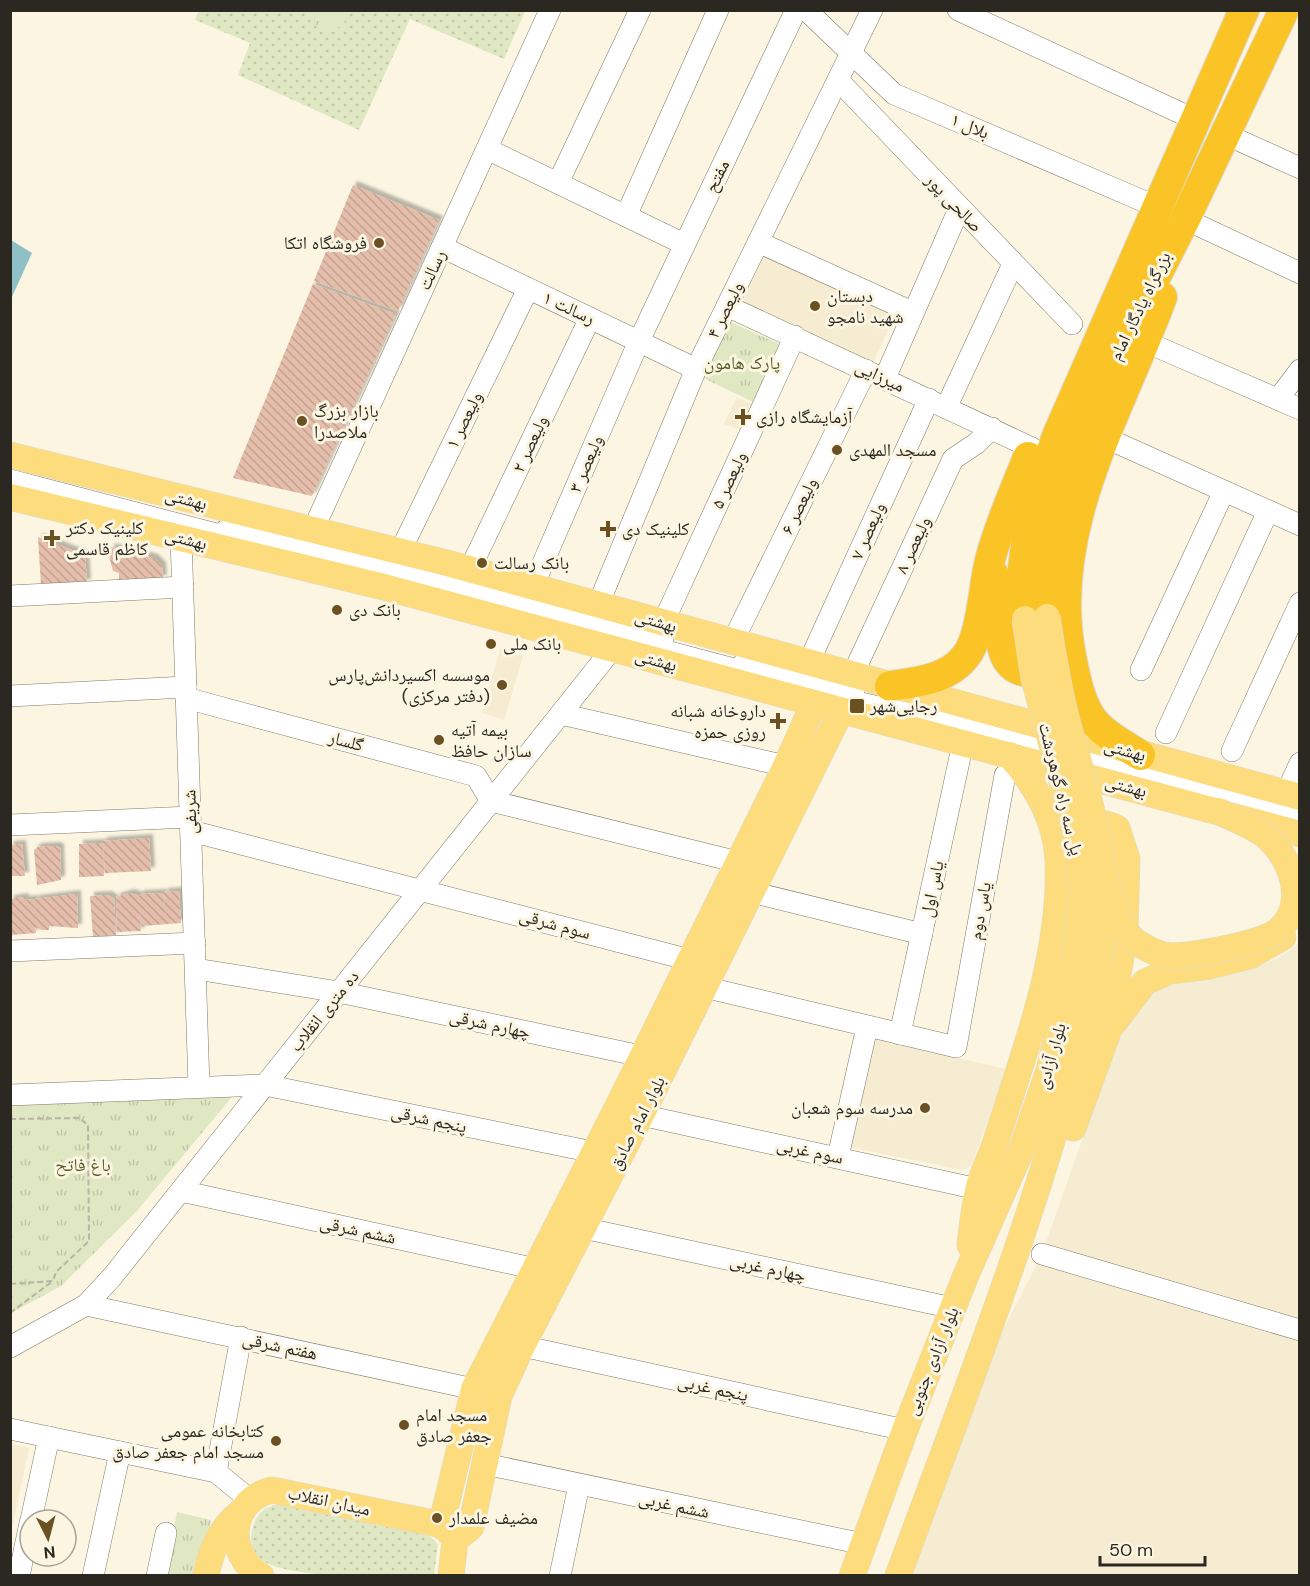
<svg xmlns="http://www.w3.org/2000/svg" width="1310" height="1586" viewBox="0 0 1310 1586" font-family="'DM Sans','Noto Naskh Arabic',sans-serif">
<defs>
<pattern id="grass-dots" width="8" height="8" patternUnits="userSpaceOnUse" patternTransform="scale(1.5)"><rect width="8" height="8" fill="#dfe8c3"/><path d="M2 2h.1M6 6h.1" fill="none" stroke="#c0c7a7" stroke-width="1.8" stroke-linecap="round"/></pattern>
<pattern id="park-tufts" width="24" height="20" patternUnits="userSpaceOnUse" patternTransform="scale(1.5)"><rect width="24" height="20" fill="#dfe8c3"/><path d="M3 7l-1-3M5 7V3M7 7l1-3M15 17l-1-3M17 17v-4M19 17l1-3" fill="none" stroke="#c0c7a7"/></pattern>
<pattern id="building-back-hatch" width="6" height="6" patternUnits="userSpaceOnUse" patternTransform="scale(1.5)"><rect width="6" height="6" fill="#e4bdab"/><path d="M-1 5l2 2M0 0l6 6M5-1l2 2" fill="none" stroke="#c4a293"/></pattern>
<filter id="shadow"><feDropShadow dx="4" dy="-4" stdDeviation="1.5" flood-color="#0004"/></filter>
</defs>
<rect width="100%" height="100%" fill="#fcf5e2"/>
<!-- built -->
<g fill="#f5ecd1">
<polygon points="757,248 896,313 872,365 734,299"/>
<polygon points="737,397 762,409 751,434 724,424"/>
<polygon points="500,649 523,656 504,720 482,713"/>
<polygon points="1299,943 1299,1575 912,1576 1002,1332 1042,1254 1119,1035 1142,999 1159,988 1260,966 1282,956"/>
<polygon points="872,1038 1006,1069 972,1165 962,1170 849,1147"/>
<polygon points="11,1444 29,1448 11,1534 10,1444"/>
</g>
<!-- grass -->
<g fill="url(#grass-dots)">
<polygon points="199,10 525,11 504,59 410,19 359,130 238,75 250,43 195,20"/>
<path d="M282,1503L428,1534L438,1544L434,1574C425,1578 409,1575 398,1575C363,1575 291,1579 262,1560C251,1553 249,1539 253,1527C258,1510 266,1507 282,1503Z"/>
</g>
<!-- park -->
<g fill="url(#park-tufts)">
<polygon points="311,10 351,11 344,26 326,31 315,24"/>
<polygon points="728,321 784,346 755,403 701,377"/>
<polygon points="237,1091 136,1212 61,1286 11,1313 11,1096"/>
<polygon points="177,1512 211,1520 200,1575 164,1576"/>
</g>
<!-- water -->
<polygon fill="#8fc0c5" points="11,240 32,253 11,299"/>
<!-- building -->
<g fill="url(#building-back-hatch)" filter="url(#shadow)">
<polygon points="353,185 439,220 398,311 314,281"/>
<polygon points="313,284 396,314 312,496 233,478"/>
<polygon points="38,537 85,555 87,583 41,585"/>
<polygon points="111,547 154,558 162,566 163,579 119,581 119,573 113,571 109,556"/>
<polygon points="149,838 151,871 105,873 103,841"/>
<polygon points="103,843 104,876 79,877 79,844"/>
<polygon points="22,844 25,876 10,876 10,845"/>
<polygon points="56,846 60,848 61,880 37,885 34,850 38,847"/>
<polygon points="179,891 181,923 142,926 139,904 141,931 117,932 116,897 130,893 140,896 140,894 163,893 166,921 164,892"/>
<polygon points="77,894 78,928 49,926 49,930 42,930 35,927 36,933 11,935 10,899 25,897 25,900 34,899 35,917 35,899"/>
<polygon points="108,895 114,899 116,935 93,937 90,896"/>
</g>
<g fill="none" stroke-linecap="round" stroke-linejoin="round">
<!-- minor casing -->
<g stroke="#807a68" stroke-width="22">
<g id="minor">
<polyline points="806,10 894,94 1157,207"/>
<polyline points="958,10 1198,121"/>
<polyline points="838,80 1072,324"/>
<polyline points="1225,134 1300,168"/>
<polyline points="487,149 684,244"/>
<polyline points="558,183 640,10"/>
<polyline points="626,216 718,10"/>
<polyline points="1185,219 1300,273"/>
<polyline points="758,242 912,312"/>
<polyline points="442,247 696,369"/>
<polyline points="727,306 1032,448"/>
<polyline points="1146,342 1300,409"/>
<polyline points="885,378 959,209"/>
<polyline points="1278,399 1300,370"/>
<polyline points="946,408 1013,264"/>
<polyline points="1106,438 1300,525"/>
<polyline points="10,480 239,540"/>
<polyline points="226,530 663,643"/>
<polyline points="313,530 550,10"/>
<polyline points="181,537 199,1087"/>
<polyline points="400,552 528,289"/>
<polyline points="470,569 590,318"/>
<polyline points="533,586 639,341 796,10"/>
<polyline points="10,596 183,587"/>
<polyline points="598,605 696,369 872,10"/>
<polyline points="663,623 795,336"/>
<polyline points="732,643 866,370"/>
<polyline points="647,646 756,675"/>
<polyline points="743,664 854,695"/>
<polyline points="808,664 929,399"/>
<polyline points="1141,670 1224,491"/>
<polyline points="852,676 953,459 977,443 992,428"/>
<polyline points="10,696 186,687"/>
<polyline points="186,698 476,776 491,801"/>
<polyline points="838,698 969,727 1300,815"/>
<polyline points="561,714 786,766"/>
<polyline points="1166,733 1268,511"/>
<polyline points="1232,751 1300,603"/>
<polyline points="1286,794 1300,763"/>
<polyline points="491,801 738,862"/>
<polyline points="10,825 190,817"/>
<polyline points="191,831 690,960"/>
<polyline points="751,892 922,934"/>
<polyline points="10,951 195,943"/>
<polyline points="196,969 339,992 641,1056"/>
<polyline points="704,987 956,1047 1005,775"/>
<polyline points="900,1034 963,743"/>
<polyline points="10,1095 265,1085 593,1152"/>
<polyline points="641,1115 978,1189"/>
<polyline points="838,1157 867,1027"/>
<polyline points="181,1191 536,1269"/>
<polyline points="583,1228 953,1308"/>
<polyline points="1042,1254 1300,1330"/>
<polyline points="86,1305 474,1389"/>
<polyline points="522,1346 905,1430"/>
<polyline points="10,1347 86,1305 112,1277 613,648"/>
<polyline points="10,1429 216,1472 249,1499"/>
<polyline points="485,1464 863,1544"/>
<polyline points="216,1472 241,1337"/>
<polyline points="31,1520 49,1437"/>
<polyline points="19,1576 30,1523"/>
<polyline points="93,1576 120,1452"/>
<polyline points="157,1576 166,1533"/>
<polyline points="560,1576 579,1485"/>
</g>
</g>
<!-- major casing -->
<g stroke="#dddddb" stroke-width="27">
<g id="major">
<polyline points="10,455 447,563 1300,797"/>
<polyline points="10,497 384,587 1300,834"/>
<path d="M1058,858C1070,826 1083,813 1117,828L1127,859L1125,929L1121,958L1107,1035L1073,1128"/>
<polyline points="1113,1024 1145,982 1170,971 1210,966 1250,956 1283,937"/>
<path d="M970,1245C972,1227 974,1208 978,1191C981,1175 990,1159 995,1144C1024,1053 1062,956 1058,860C1056,820 1035,783 1009,755"/>
<polyline points="441,1526 474,1389 620,1102 786,766 814,703"/>
<polyline points="455,1540 471,1527 499,1396 522,1346 641,1115 841,711"/>
<path d="M206,1576C211,1550 220,1528 241,1512"/>
<path d="M261,1576C224,1553 229,1500 272,1490L438,1524L447,1529L455,1540L451,1576"/>
<polyline points="852,1576 905,1430 966,1275 1021,1151 1049,1070 1075,960"/>
<path d="M898,1576C972,1375 1052,1175 1098,967"/>
</g>
</g>
<!-- highway casing -->
<g stroke="#dddddb" stroke-width="32">
<g id="highway">
<path d="M994,575C996,586 998,597 999,607C1001,631 996,668 1028,672C1040,674 1049,671 1057,663"/>
<polyline points="1047,617 1047,568 1052,516 1078,441 1117,353 1185,219 1284,10"/>
<polyline points="1025,619 1023,568 1030,513 1057,436 1244,10"/>
<path d="M890,686C916,682 947,680 965,657C982,637 983,587 990,560C999,525 1015,490 1028,457"/>
<path d="M1140,755C1123,744 1102,734 1090,716C1079,698 1075,676 1071,656C1046,529 1120,412 1162,297"/>
</g>
</g>
<!-- path -->
<g stroke="#b9b4a5" stroke-width="2" stroke-dasharray="6 3" stroke-linecap="butt">
<polyline points="10,1119 79,1118 88,1125 89,1241 56,1272 53,1281 10,1284"/>
<polyline points="10,1313 53,1281"/>
</g>
<!-- minor -->
<use href="#minor" stroke="#fff" stroke-width="21"/>
<!-- major -->
<use href="#major" stroke="#fcdc7d" stroke-width="26"/>
<!-- highway -->
<use href="#highway" stroke="#fac427" stroke-width="30"/>
<!-- major-bridge casing -->
<g stroke="#dddddb" stroke-width="27" stroke-linecap="butt">
<g id="major-bridge">
<path d="M1047,617C1053,654 1058,689 1068,725C1092,811 1116,875 1098,967"/>
<polyline points="1025,619 1034,679 1072,819 1079,857 1082,894 1075,960"/>
<path d="M1104,875C1111,895 1117,927 1135,941C1145,948 1160,956 1173,956C1195,955 1263,944 1279,930C1308,904 1292,859 1267,837C1254,826 1233,819 1218,811"/>
</g>
</g>
<!-- major-bridge -->
<use href="#major-bridge" stroke="#fcdc7d" stroke-width="26"/>
</g>
<!-- markers -->
<g fill="#6b5122" stroke="#fcf5e2" stroke-width="2">
<circle cx="379" cy="243" r="6"/>
<circle cx="815" cy="306" r="6"/>
<path d="M740 408h6v6h6v6h-6v6h-6v-6h-6v-6h6z"/>
<circle cx="302" cy="421" r="6"/>
<circle cx="837" cy="450" r="6"/>
<path d="M605 520h6v6h6v6h-6v6h-6v-6h-6v-6h6z"/>
<path d="M49 529h6v6h6v6h-6v6h-6v-6h-6v-6h6z"/>
<circle cx="482" cy="563" r="6"/>
<circle cx="337" cy="610" r="6"/>
<circle cx="491" cy="644" r="6"/>
<circle cx="502" cy="685" r="6"/>
<rect x="849" y="698" width="16" height="16" rx="3"/>
<path d="M775 712h6v6h6v6h-6v6h-6v-6h-6v-6h6z"/>
<circle cx="439" cy="740" r="6"/>
<circle cx="925" cy="1108" r="6"/>
<circle cx="404" cy="1425" r="6"/>
<circle cx="276" cy="1441" r="6"/>
<circle cx="437" cy="1518" r="6"/>
</g>
<g text-anchor="middle" stroke-width="6" stroke-linejoin="round" paint-order="stroke">
<!-- street labels -->
<g font-size="18" fill="#2a2821" stroke="#fcf5e2">
<text transform="translate(970 126) rotate(23)" y="6">بلال ۱</text>
<text transform="translate(717 176) rotate(-64)" y="6">مفتح</text>
<text transform="translate(954 203) rotate(46)" y="6">صالحی پور</text>
<text transform="translate(432 270) rotate(-65)" y="6">رسالت</text>
<text transform="translate(1140 306) rotate(-64)" y="6">بزرگراه یادگار امام</text>
<text transform="translate(569 308) rotate(25)" y="6">رسالت ۱</text>
<text transform="translate(725 310) rotate(-64)" y="6">ولیعصر ۴</text>
<text transform="translate(880 376) rotate(25)" y="6">میرزایی</text>
<text transform="translate(464 420) rotate(-64)" y="6">ولیعصر ۱</text>
<text transform="translate(530 444) rotate(-65)" y="6">ولیعصر ۲</text>
<text transform="translate(586 464) rotate(-67)" y="6">ولیعصر ۳</text>
<text transform="translate(729 480) rotate(-65)" y="6">ولیعصر ۵</text>
<text transform="translate(186 499) rotate(14)" y="6">بهشتی</text>
<text transform="translate(799 506) rotate(-64)" y="6">ولیعصر ۶</text>
<text transform="translate(868 531) rotate(-66)" y="6">ولیعصر ۷</text>
<text transform="translate(186 539) rotate(14)" y="6">بهشتى</text>
<text transform="translate(913 545) rotate(-65)" y="6">ولیعصر ۸</text>
<text transform="translate(656 621) rotate(16)" y="6">بهشتی</text>
<text transform="translate(656 660) rotate(15)" y="6">بهشتى</text>
<text transform="translate(346 741) rotate(15)" y="6">گلسار</text>
<text transform="translate(1125 750) rotate(15)" y="6">بهشتی</text>
<text transform="translate(1126 786) rotate(15)" y="6">بهشتى</text>
<text transform="translate(1061 789) rotate(76)" y="6">پل سه راه گوهردشت</text>
<text transform="translate(190 812) rotate(-92)" y="6">شریفی</text>
<text transform="translate(932 889) rotate(-78)" y="6">یاس اول</text>
<text transform="translate(980 911) rotate(-80)" y="6">یاس دوم</text>
<text transform="translate(555 924) rotate(15)" y="6">سوم شرقی</text>
<text transform="translate(324 1011) rotate(-51)" y="6">ده متری انقلاب</text>
<text transform="translate(490 1024) rotate(12)" y="6">چهارم شرقی</text>
<text transform="translate(1051 1056) rotate(-74)" y="6">بلوار آزادی</text>
<text transform="translate(429 1119) rotate(12)" y="6">پنجم شرقی</text>
<text transform="translate(637 1123) rotate(-63)" y="6">بلوار امام صادق</text>
<text transform="translate(810 1151) rotate(12)" y="6">سوم غربی</text>
<text transform="translate(358 1230) rotate(12)" y="6">ششم شرقی</text>
<text transform="translate(768 1268) rotate(12)" y="6">چهارم غربی</text>
<text transform="translate(280 1346) rotate(12)" y="6">هفتم شرقی</text>
<text transform="translate(932 1361) rotate(-68)" y="6">بلوار آزادی جنوبی</text>
<text transform="translate(713 1388) rotate(12)" y="6">پنجم غربی</text>
<text transform="translate(329 1501) rotate(12)" y="6">میدان انقلاب</text>
<text transform="translate(674 1505) rotate(12)" y="6">ششم غربی</text>
</g>
<!-- poi labels -->
<g font-size="18" fill="#2a2821" stroke="#fcf5e2" text-anchor="start">
<text x="367" y="249" text-anchor="end">فروشگاه اتکا</text>
<text x="827" y="302">دبستان<tspan x="827" dy="21">شهید نامجو</tspan></text>
<text x="314" y="417">بازار بزرگ<tspan x="314" dy="21">ملاصدرا</tspan></text>
<text x="756" y="423">آزمایشگاه رازی</text>
<text x="849" y="456">مسجد المهدی</text>
<text x="66" y="534">کلینیک دکتر<tspan x="66" dy="21">کاظم قاسمی</tspan></text>
<text x="622" y="535">کلینیک دی</text>
<text x="494" y="569">بانک رسالت</text>
<text x="349" y="616">بانک دی</text>
<text x="503" y="650">بانک ملی</text>
<text x="490" y="681" text-anchor="end">موسسه اکسیردانش‌پارس<tspan x="490" dy="21">(دفتر مرکزی)</tspan></text>
<text x="870" y="712">رجایی‌شهر</text>
<text x="766" y="717" text-anchor="end">داروخانه شبانه<tspan x="766" dy="21">روزی حمزه</tspan></text>
<text x="451" y="736">بیمه آتیه<tspan x="451" dy="21">سازان حافظ</tspan></text>
<text x="913" y="1114" text-anchor="end">مدرسه سوم شعبان</text>
<text x="416" y="1421">مسجد امام<tspan x="416" dy="21">جعفر صادق</tspan></text>
<text x="264" y="1437" text-anchor="end">کتابخانه عمومی<tspan x="264" dy="21">مسجد امام جعفر صادق</tspan></text>
<text x="449" y="1524">مضیف علمدار</text>
</g>
<!-- park labels -->
<g font-size="18" fill="#515b22" stroke="#fcf5e2">
<text x="742" y="369">پارک هامون</text>
<text x="83" y="1171">باغ فاتح</text>
</g>
</g>
<!-- border -->
<rect width="1310" height="1586" fill="none" stroke="#2a2821" stroke-width="24"/>
<!-- north arrow -->
<g transform="translate(48 1538) rotate(174)"><circle r="28" fill="#fcf5e2" stroke="#a8a395" stroke-width="1.5"/>
<path d="M0-4.5L10 22L0 15L-10 22Z" fill="#6b5122"/>
<text y="-9" font-size="16" font-weight="bold" text-anchor="middle" fill="#2a2821">N</text>
</g>
<!-- scale -->
<path d="M1100 1556v9h105v-9" fill="none" stroke="#2a2821" stroke-width="3"/>
<text x="1109" y="1556" font-size="18" fill="#2a2821" stroke="#fcf5e2" stroke-width="4.5" paint-order="stroke">50 m</text>
</svg>
